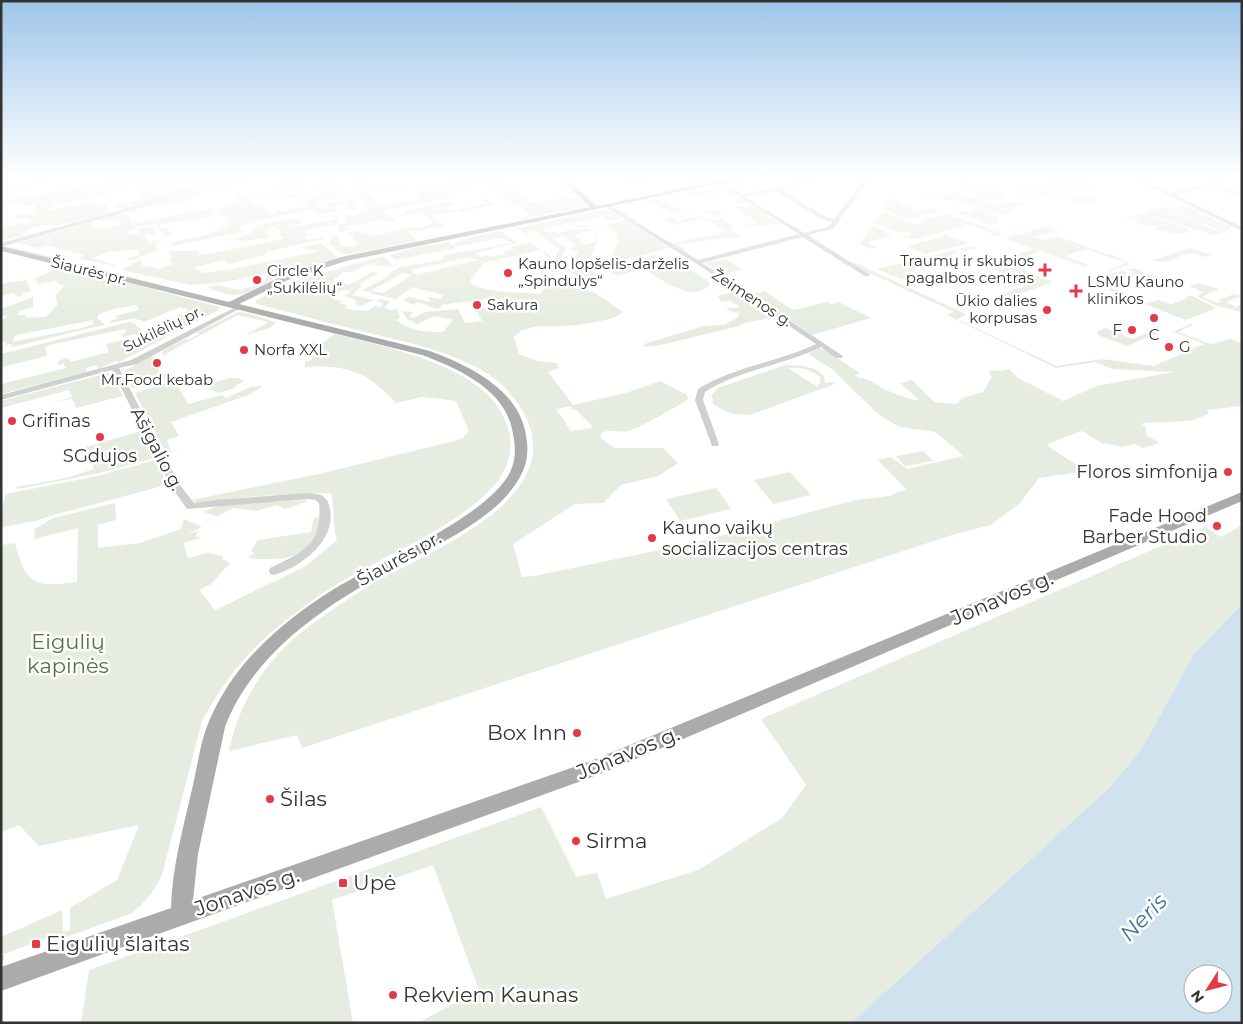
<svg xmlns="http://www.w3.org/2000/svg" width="1243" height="1024" viewBox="0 0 1243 1024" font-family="Montserrat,sans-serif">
<rect width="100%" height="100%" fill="#fff"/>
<!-- green -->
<g fill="#e6ecdf" fill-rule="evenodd">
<polygon points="37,177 40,179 82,177 28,186 26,188 34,188 1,196 10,193 8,189 12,189 9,186 35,182 38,180"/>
<path d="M124,177H151L140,180L143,183H148V181L173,177H192L180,179L184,183L196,181L193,177H203L206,180L123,209L114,206L140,199L136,196L139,195L137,191L140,190L137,187L140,186L138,184L110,189L109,192L112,197L107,196L54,205L46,211L105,199L84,205L105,203L109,210L114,211L72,223C66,221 62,225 56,225C42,224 32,226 20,234L25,236L1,240V227L30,223L28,218L17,219L12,216L36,212L33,208L37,207L34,204L24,206L23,204L17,205V202L11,203L12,206H10L8,203L1,205L2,201L106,183L104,181L61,186L66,184Z"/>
<path d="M239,177H247L239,179L241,181L267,177L273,182L267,184L266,182L268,181L264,180C246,184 203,187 191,198L193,200L139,209L136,210L139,213L126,212L203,185Z"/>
<polygon points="304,177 308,179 308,182 302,182 305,185 302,188 252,197 249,195 299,186 299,183 274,185 291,180 293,181"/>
<path d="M320,177H377L365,180L372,182L353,186L355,184L346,181L329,184V186L343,185L345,187L340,188L348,193L338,200L331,199L316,203L320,206L317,207L326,208L325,206L328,205L327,203L348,199L354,203V206L357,209L349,210L348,209L350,208L345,204L335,206L338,211L343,210C336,213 324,213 315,214L313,213L315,211L311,210L250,222L239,226L242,229H239L240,231L252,232L258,225L297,218L302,222L292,226L296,227L335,219L336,218L328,216L335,215L338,217L336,224L304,231L308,235L304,236L307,240L326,237L324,239L265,252L267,254L229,264L224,260L193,268L204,273L233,269L314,252L316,251L314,249L308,250L305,247L278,253L321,243L337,257L336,258L287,276L268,273L225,282L191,285L121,270L140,260L144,267L151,266L157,269L173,264L168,259L173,257L167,251H197L200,253L197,254L199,255H202C230,249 259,245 284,238L278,233L282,232L275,227L265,230L269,234V238L235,242L241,241L235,240L252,232L235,233L173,246L171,243L216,232L218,231L216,227L227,226L226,221L232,218L218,215L220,209L241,202L236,199L239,198L238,196H227L241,193L256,205H263V208L268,214L271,215L279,210L281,212L289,211V208L307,207L309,205L304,204L307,202L305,200L311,197L309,196L287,198L280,196L303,193L321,196L322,194L315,190L319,189L316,186L325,184L320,182L322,181L318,178Z"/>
<path d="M437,177H455L459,183L502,179L511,190L515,189L522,197L530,200L521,203L577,197L586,206L522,219L521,218L531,215L519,205L509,207L516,204L506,199H496L506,195L494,188L497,187L485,183L462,187L466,190C457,192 453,187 444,189L446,194L455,196L454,197L381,211L395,220C393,224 387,223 384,221L387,220L383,219L343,228L352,230L339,232L337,231L340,224L361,220L344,222L346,217L343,214L353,216L370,210L364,207L367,206L362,203L365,201L359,198L362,196L357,194H349L362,186L380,184L362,188L363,192L410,182L416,183L370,193L368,195L378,201L372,203L378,207L423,198L413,191L423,189L436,196L429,189L435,186L450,185Z"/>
<path d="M940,177L979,178L994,186L974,191L981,193L995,188L1008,195L1003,196L1008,199L985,201L988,204L1018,202L1023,204L1013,207L1015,209L1007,210L1013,212L1000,216L957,201L926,198L916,194L922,193L935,197L953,191L975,198L980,196L959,188C972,185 976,191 991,186L973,181L961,185Z"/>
<polygon points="1029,177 1051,177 1063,182 1080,177 1087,177 1075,181 1083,181 1097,185 1089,187 1089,189 1081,188 1072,191"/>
<path d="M1047,185L1098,200L1081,205L1072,202L1076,200C1069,198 1062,199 1054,196L1058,195L1053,193L1042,196L1020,192L1019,193L1029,196H1020L1012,191Z"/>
<polygon points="721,186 748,203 740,204 733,200 738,198 722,191 710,194 715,197 703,195 698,197 689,193"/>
<polygon points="658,198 668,203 669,206 687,211 671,213 648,201 617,208 652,231 614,208"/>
<polygon points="486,199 496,204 461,213 459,211 432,215 444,226 408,232 417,241 346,255 329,244 332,237 337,236 340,245 350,247 359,244 352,239 355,238 348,233 358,231 360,234 364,233 373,236 412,227 424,227 434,222 423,214 427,213 422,212 401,216 406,211 449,201 456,205 445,208 452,211 486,203 487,202 478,200"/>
<polygon points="891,199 902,201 898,202 919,210 928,208 937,211 911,219 883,210"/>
<polygon points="752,205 781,224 744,227 758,223 735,207"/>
<polygon points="1185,205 1232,228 1224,232 1163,207 1167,206 1174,208"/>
<path d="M973,207L997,217L998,223L988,224L956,212C963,209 969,214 977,212L970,209Z"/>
<polygon points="1161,207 1222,233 1214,235 1143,213"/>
<polygon points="214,208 211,212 215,215 214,216 159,225 161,228 166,227 173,235 165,237 156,224 138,227 135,223"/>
<path d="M607,209L622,218L611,221L602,216L570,223L576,226L599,224L577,228L568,223L542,229L547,232L555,231L558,233L567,231L566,228L570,230L589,228L593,232L589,231L574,235L582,240L579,241L585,245L595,242L598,237L593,234H596L599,237L589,261L590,266L588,267L602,277L583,280L588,292L592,291L623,312C612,322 573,326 558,326C546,327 534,325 523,330C519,331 517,335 514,337L519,354L538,361L556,363L559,368L548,372L573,405L626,393L660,381L687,395L688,399C677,407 640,428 628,431C618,433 612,428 601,433V438L614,448H663L678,463L658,476L621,485L603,503L575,504L513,544L522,577L534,576L689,544L856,500L889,496L906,489L878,460L891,457L907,469L964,456L935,432L900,427L886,419L877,413L832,369L808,354L819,348L825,350L860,373L855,375L859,378C868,377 876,385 884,389C895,394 907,399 919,400L900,383L912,380L934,402L957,404L962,398L983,392L992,377L988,371C996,370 1001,372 1009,369L1018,378L1063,401L1096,386L1174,372L1112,369L1096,362L1056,368L947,315L954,312L872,274L869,275L848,263L854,262L965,314L966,315L957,319L1056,366L1102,359L1154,366L1204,344L1175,332L1170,333L1191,324L1193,325L1178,332L1211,344L1230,339L1242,343V406L1207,410L1209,414L1190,421L1143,423L1142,424L1146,428V435L1160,443L1143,448L1135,444L1122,447L1106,443L1103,444L1082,431L1047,444L1049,447L1086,471L1039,478L1020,503L991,525L955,534L302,748L297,735L229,751C238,706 262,666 297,636C319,618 343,602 367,587C421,554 567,503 526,417C516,395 495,376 474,366C439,348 400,341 362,331C328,323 294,313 260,305L256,303V300L302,279L383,256L391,264L392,267L368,264L351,272H343L333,280L349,285L372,272L379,273L359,284L362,285L352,295L374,300L361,306L357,305L355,300L344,296L352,291L341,290L336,293L338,294L333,296L335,298L333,299L342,301L339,303L347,305L345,307H348L345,309L367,311L375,306L380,307L383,305V303L377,301L379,299L390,301L385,308L391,310L397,308L400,317L396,320C409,330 427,333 443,332L453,320L434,316L417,324L406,318L402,311L414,312L408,317L414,318L424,312L458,309L465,323L482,321L476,310L490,307L486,299L441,305L442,307L437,309L417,302L413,305L403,300L409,297L430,302L431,300L427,299L430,297L439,299L444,295L412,287L396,299L369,293L372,291L383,293L412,275L403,273L368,292L362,290L389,276L387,275L400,267L442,260L445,255L513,243L499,238L461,246H457L452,243L499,230L518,243L475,253L481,257L488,255L491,257L506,254L504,252L511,250L510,247L530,243L541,250L484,263L469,281C476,293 523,292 539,294L553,282L541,272L550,259L542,252H545L552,257L543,272L556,282L562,279L563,280L581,278L568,270L578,251L569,249L576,245L564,236L553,238L566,248L553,272L550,269L559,249L534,230L526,232L537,240H536L517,228ZM469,257L477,260L416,275L411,270ZM572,406L571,409L576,410L592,426L591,428L571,431L556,409Z"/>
<polygon points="716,210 724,215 719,216 702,212 674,219 678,221 703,216 712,220 723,219 735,229 730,230 741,236 678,244 687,252 685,252 666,241 674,243 729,232 704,218 673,225 663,219"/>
<polygon points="883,212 917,225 924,223 922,220 948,214 1003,234 1008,233 996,236 984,230 958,222 967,227 958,227 914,240 904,236 911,236 909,235 912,233 907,231 901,233 875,223"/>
<path d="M119,213L128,216L136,229L127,231L130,235L140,233L137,229L152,226L158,233L144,236L149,242L163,240L154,243L159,250L133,260L125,259L140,255L137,249L109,252L93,258L118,266H113L79,258L84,255L46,245L38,248L19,243L94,221L91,223L95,228C105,229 112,228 121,226L117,222L121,221L120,219L102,221L101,219Z"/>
<path d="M1141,214L1187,228L1190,231C1180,236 1167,232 1156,229L1160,227L1154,225L1149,227L1136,222L1140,220C1133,218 1126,219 1119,217H1130Z"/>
<polygon points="626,220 669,248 620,261 635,271 618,276 610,272 621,270 621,269 610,261 619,240 616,235 619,234 605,225"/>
<polygon points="873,226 894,235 867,242 877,247 870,249 860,244"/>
<polygon points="1048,226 1059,230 1034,237 1043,240 1058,236 1108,255 1111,254 1130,264 1107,272 1106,271 1127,263 1086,249 1065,256 1089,265 1084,267 1042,251 1017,259 1011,256 1034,249 1007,239 999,240"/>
<polygon points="942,234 969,243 926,254 907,246 944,236"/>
<polygon points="449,242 456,248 396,260 390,255 416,247"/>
<polygon points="970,246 976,248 913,266 912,269 916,271 902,272 912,277 901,279 877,269 954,250 960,253 963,251 958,249"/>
<polygon points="12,247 180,289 6,248"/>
<polygon points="1189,248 1212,255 1204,257 1191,253 1177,257 1178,258 1168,262 1151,261"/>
<path d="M656,255L670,257L709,282L710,285C689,306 651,272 633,260C641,258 648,256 656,255Z"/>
<polygon points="994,257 1053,282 997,302 995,297 1030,284 977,262 940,273 923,280 922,279 987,258"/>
<polygon points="726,259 743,270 721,274 705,263"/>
<path d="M64,266L100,277L98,279L117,282L122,281L220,307L215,312L172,333L154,327L189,310L180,307L144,322L134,318L111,323L110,321L119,318L114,316L139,310L136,305L109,310L98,315L97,318L105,325L99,326L12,347L11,344L6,345L5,341L1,342V320L7,317L6,315L1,316V309L33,297V307L19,311L18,315H25L27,318L46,317L58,304L55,296L64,286L58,284L56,281L38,284L35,278ZM93,320L94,324L82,328L12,342L14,340V337L17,335Z"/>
<path d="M1134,268L1161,280L1157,282C1138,272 1124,277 1106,286L1148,303L1159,300L1171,304L1188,298L1186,296H1193L1216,308L1186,320L1095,285L1098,283L1095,282L1101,280V277L1123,270L1127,274L1134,272L1125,269Z"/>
<path d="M273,275L277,277C246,291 243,304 207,287L218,285L242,291V289L255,286L266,280V277Z"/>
<polygon points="26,280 31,291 22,293 22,296 18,297 13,293 1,296 1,284"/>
<polygon points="1198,283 1219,289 1202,297 1218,303 1221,301 1219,300 1234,294 1241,296 1226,302 1236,307 1242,304 1242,312 1217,306 1197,296 1203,292 1189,286"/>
<path d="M737,291L774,315C764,322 750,319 739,326L656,346L642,347L647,343L704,326L724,325L737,318L740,313L729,311L726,308H737L739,306L730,301L721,302L717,296Z"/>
<polygon points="764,291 793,310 827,302 831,304 839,302 871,318 812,335 751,294"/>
<path d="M238,312C244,311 270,320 276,323L270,328L249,334L246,333L252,332L268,322L238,315L165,354L168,355H162L163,351L185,339L188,340L200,334L196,333Z"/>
<polygon points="129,322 134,323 143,332 123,337 122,334 127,332 125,329 49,345 45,347 47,356 3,367 1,354"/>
<polygon points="1105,328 1132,339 1153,331 1150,329 1155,330 1158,333 1127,346 1098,335 1097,332"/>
<polygon points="157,332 167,337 119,362 116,361 98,369 96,365 86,368 87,372 1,394 1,384 66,368 64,364 57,365 60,360 68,358 70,362 109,352 106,344"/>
<path d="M335,334C390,349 500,367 510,437C514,467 494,489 472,506C423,544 363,564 313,600C262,636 232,666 202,721L162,875C154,891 146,902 132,913L53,942L51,937L4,954V960L1,961V955L4,954L1,951V937L62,910L63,932L70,930V908L117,880L139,825L39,846L19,825L1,832V545L15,543C26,586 35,587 77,582L78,528L34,539L35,529L53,518L115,503L116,520L98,525V548L140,543L181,529L184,519L202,527L187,534L198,531L196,536L201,538L183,543L188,558L208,553L223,556V559L230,563L211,584L199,590L215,610L306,566L337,540C332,524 335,509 331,493L256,496L197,503L192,500L323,473L462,439L469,431L456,401L422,397L396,403C368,372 347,364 305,367V362L312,360V357L300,344L314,342L321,344Z"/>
<polygon points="152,356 159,360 154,362 161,375 167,373 170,379 137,388 132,388 124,371"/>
<path d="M785,365C798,365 825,366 825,383L831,382L835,384L750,415L734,414L725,411L713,404L712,395L718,388ZM788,368C800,367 811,369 820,377V384L817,387Z"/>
<polygon points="108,373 112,375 123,396 76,408 72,398 42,406 72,397 69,390 1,408 1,401"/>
<polygon points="231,378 239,378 243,382 236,385 235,388 218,393 209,388 212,383"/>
<polygon points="167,383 177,385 188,404 222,395 226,398 251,387 263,386 248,395 171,422 179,436 167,440 171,451 184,449 166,453 135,393"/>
<polygon points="141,431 154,458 100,473 18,489 16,487 66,478 94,469 86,447"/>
<polygon points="923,451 933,461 905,466 896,456"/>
<polygon points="155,460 166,480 159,487 50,516 36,521 1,527 1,510 6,494 97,476"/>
<polygon points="790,472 811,495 773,504 754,480"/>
<polygon points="716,488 731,509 680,521 666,499"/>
<polygon points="307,500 306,502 285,509 277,505 256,511 234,508 217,516 203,512 219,505"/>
<path d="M322,517C320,524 319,531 316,537C305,562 271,560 248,558L254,552L251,551L258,540L311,532L314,518Z"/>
<polygon points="1242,525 1242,604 1194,654 1141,750 1108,789 851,1023 418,1023 479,990 433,865 332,900 353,1023 81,1023 89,970 541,807 576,877 597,873 606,899 698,870 782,818 806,785 761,719 1205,527 1221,537"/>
</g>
<!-- water -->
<path fill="#cfe2ee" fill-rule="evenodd" d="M1242,604V1023H851L1108,789L1141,750L1194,654ZM1193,974H1223V1004H1193Z"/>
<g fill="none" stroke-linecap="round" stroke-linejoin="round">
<!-- minor -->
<g fill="#d0d0d0" fill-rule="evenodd">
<polygon points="225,177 235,177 206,184 128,211 1,247 1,243 124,209 203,182"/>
<polygon points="617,177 622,177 629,182 654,177 664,177 628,185"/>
<polygon points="685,177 690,177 704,187 699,188"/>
<path d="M824,177H834L780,189L826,217L834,219L866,177H871L839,220V222L832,229L808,235L869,274V276H865L802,237L702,263L843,356L842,358H836L821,347C784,365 739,370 705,392L703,400L719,444L718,446H712L695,400L698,389C733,367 778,362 816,344L703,268L604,206L609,205L698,260L799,234L719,184V182H723L743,194ZM775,191L822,219L832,222L828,227L804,233L746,197Z"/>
<polygon points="1131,177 1137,177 1171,193 1230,177 1238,177 1214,185 1242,194 1242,197 1209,186 1176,195 1242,227 1242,231"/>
<path d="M236,307L241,308L137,364L119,368L180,485L194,503L215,500L308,493L321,495L327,500C343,535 304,566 274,575L270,574L269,571L270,568C303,552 323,545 319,503L315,500L308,499L187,509L170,485L112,370L1,400V395L131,360Z"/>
</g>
<!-- major -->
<path fill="#ababab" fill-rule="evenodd" d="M558,177H565L597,206L737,177H751L346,261L288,280L239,304L430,351C467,365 515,387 525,430C528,444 529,457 523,471C502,518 435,545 392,569C367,583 341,598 318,615C279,643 242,681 225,727L198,854L193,900L591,761L1242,492V501L603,773L1,991V967L171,908C172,866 184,825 193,785C198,763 201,739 210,719C219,699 230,681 244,664C270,634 300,610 334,589C378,562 491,516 511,470C517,456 515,443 512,429C504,389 457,368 422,355L1,251V246L229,302L282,276L341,257L590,207Z"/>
</g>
<!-- sky -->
<linearGradient id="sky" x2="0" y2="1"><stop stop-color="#9ec6ea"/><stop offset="0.55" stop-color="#fff"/><stop offset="1" stop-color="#fff" stop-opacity="0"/></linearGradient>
<rect width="1243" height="321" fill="url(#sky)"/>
<!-- markers -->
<g fill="#e63946" stroke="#fff" stroke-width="2">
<path d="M1042.5 262.5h5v5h5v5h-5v5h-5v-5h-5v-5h5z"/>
<circle cx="508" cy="273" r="5"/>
<circle cx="257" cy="280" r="5"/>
<path d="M1073.5 283.5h5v5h5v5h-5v5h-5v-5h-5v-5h5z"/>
<circle cx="477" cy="305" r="5"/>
<circle cx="1047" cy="310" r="5"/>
<circle cx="1154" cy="318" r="5"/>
<circle cx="1132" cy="330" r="5"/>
<circle cx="1169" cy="347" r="5"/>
<circle cx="244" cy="350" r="5"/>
<circle cx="157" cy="363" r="5"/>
<circle cx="12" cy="421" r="5"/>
<circle cx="100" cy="437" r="5"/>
<circle cx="1228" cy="472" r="5"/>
<circle cx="1217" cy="526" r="5"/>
<circle cx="652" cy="538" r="5"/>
<circle cx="577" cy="733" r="5"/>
<circle cx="270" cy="799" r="5"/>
<circle cx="576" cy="841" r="5"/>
<rect x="338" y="878" width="10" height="10" rx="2.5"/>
<rect x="31" y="939" width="10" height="10" rx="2.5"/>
<circle cx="393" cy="995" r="5"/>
</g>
<g text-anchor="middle" stroke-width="5" stroke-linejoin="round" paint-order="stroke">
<!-- far-poi labels -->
<g font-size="15" fill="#333" stroke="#fff" text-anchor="start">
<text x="1034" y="266" text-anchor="end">Traumų ir skubios<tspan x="1034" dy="17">pagalbos centras</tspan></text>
<text x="518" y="269">Kauno lopšelis-darželis<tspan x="518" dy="17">„Spindulys“</tspan></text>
<text x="267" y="276">Circle K<tspan x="267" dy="17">„Sukilėlių“</tspan></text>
<text x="1087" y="287">LSMU Kauno<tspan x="1087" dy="17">klinikos</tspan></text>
<text x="1037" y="306" text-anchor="end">Ūkio dalies<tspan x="1037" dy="17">korpusas</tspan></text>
<text x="487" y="310">Sakura</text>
<text x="1122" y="335" text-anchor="end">F</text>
<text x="1154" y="340" text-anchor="middle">C</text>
<text x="1179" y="352">G</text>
<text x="254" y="355">Norfa XXL</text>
<text x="157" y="385" text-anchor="middle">Mr.Food kebab</text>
</g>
<!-- far-street labels -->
<g font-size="15" fill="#333" stroke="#fff">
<text transform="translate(89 271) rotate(14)" y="5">Šiaurės pr.</text>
<text transform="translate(752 298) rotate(33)" y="5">Žeimenos g.</text>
<text transform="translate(163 329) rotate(-26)" y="5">Sukilėlių pr.</text>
</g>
<!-- poi labels -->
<g font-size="18" fill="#333" stroke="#fff" text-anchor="start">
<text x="22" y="427">Grifinas</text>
<text x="100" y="462" text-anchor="middle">SGdujos</text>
<text x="1218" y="478" text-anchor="end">Floros simfonija</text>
<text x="1207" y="522" text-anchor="end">Fade Hood<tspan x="1207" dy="21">Barber Studio</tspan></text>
<text x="662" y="534">Kauno vaikų<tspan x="662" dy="21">socializacijos centras</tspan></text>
</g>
<!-- street labels -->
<g font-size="18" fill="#333" stroke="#fff">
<text transform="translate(157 449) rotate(62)" y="6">Ašigalio g.</text>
<text transform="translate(399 559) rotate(-29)" y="6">Šiaurės pr.</text>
</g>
<!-- near-street labels -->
<g font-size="21" fill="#333" stroke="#fff">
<text transform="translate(1002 598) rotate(-23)" y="7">Jonavos g.</text>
<text transform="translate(628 753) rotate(-22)" y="7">Jonavos g.</text>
<text transform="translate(247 892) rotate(-19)" y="7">Jonavos g.</text>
</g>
<!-- near-park labels -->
<g font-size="21" fill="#56703f" stroke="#fff">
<text x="68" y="649">Eigulių<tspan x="68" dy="24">kapinės</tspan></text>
</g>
<!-- near-poi labels -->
<g font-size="21" fill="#333" stroke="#fff" text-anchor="start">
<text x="567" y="740" text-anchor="end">Box Inn</text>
<text x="280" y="806">Šilas</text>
<text x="586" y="848">Sirma</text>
<text x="353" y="890">Upė</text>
<text x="46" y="951">Eigulių šlaitas</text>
<text x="403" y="1002">Rekviem Kaunas</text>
</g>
<!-- near-water labels -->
<g font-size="22" font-style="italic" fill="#3f7597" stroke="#fff">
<text transform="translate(1143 917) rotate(-46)" y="8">Neris</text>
</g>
</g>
<!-- border -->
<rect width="1243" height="1024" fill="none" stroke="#333333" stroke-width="5"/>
<!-- north arrow -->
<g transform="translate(1208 989) rotate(234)"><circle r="24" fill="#ffffff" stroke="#adadad"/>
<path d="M0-4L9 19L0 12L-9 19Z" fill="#e63946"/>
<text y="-8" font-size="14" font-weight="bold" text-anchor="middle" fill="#333333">N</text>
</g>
</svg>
